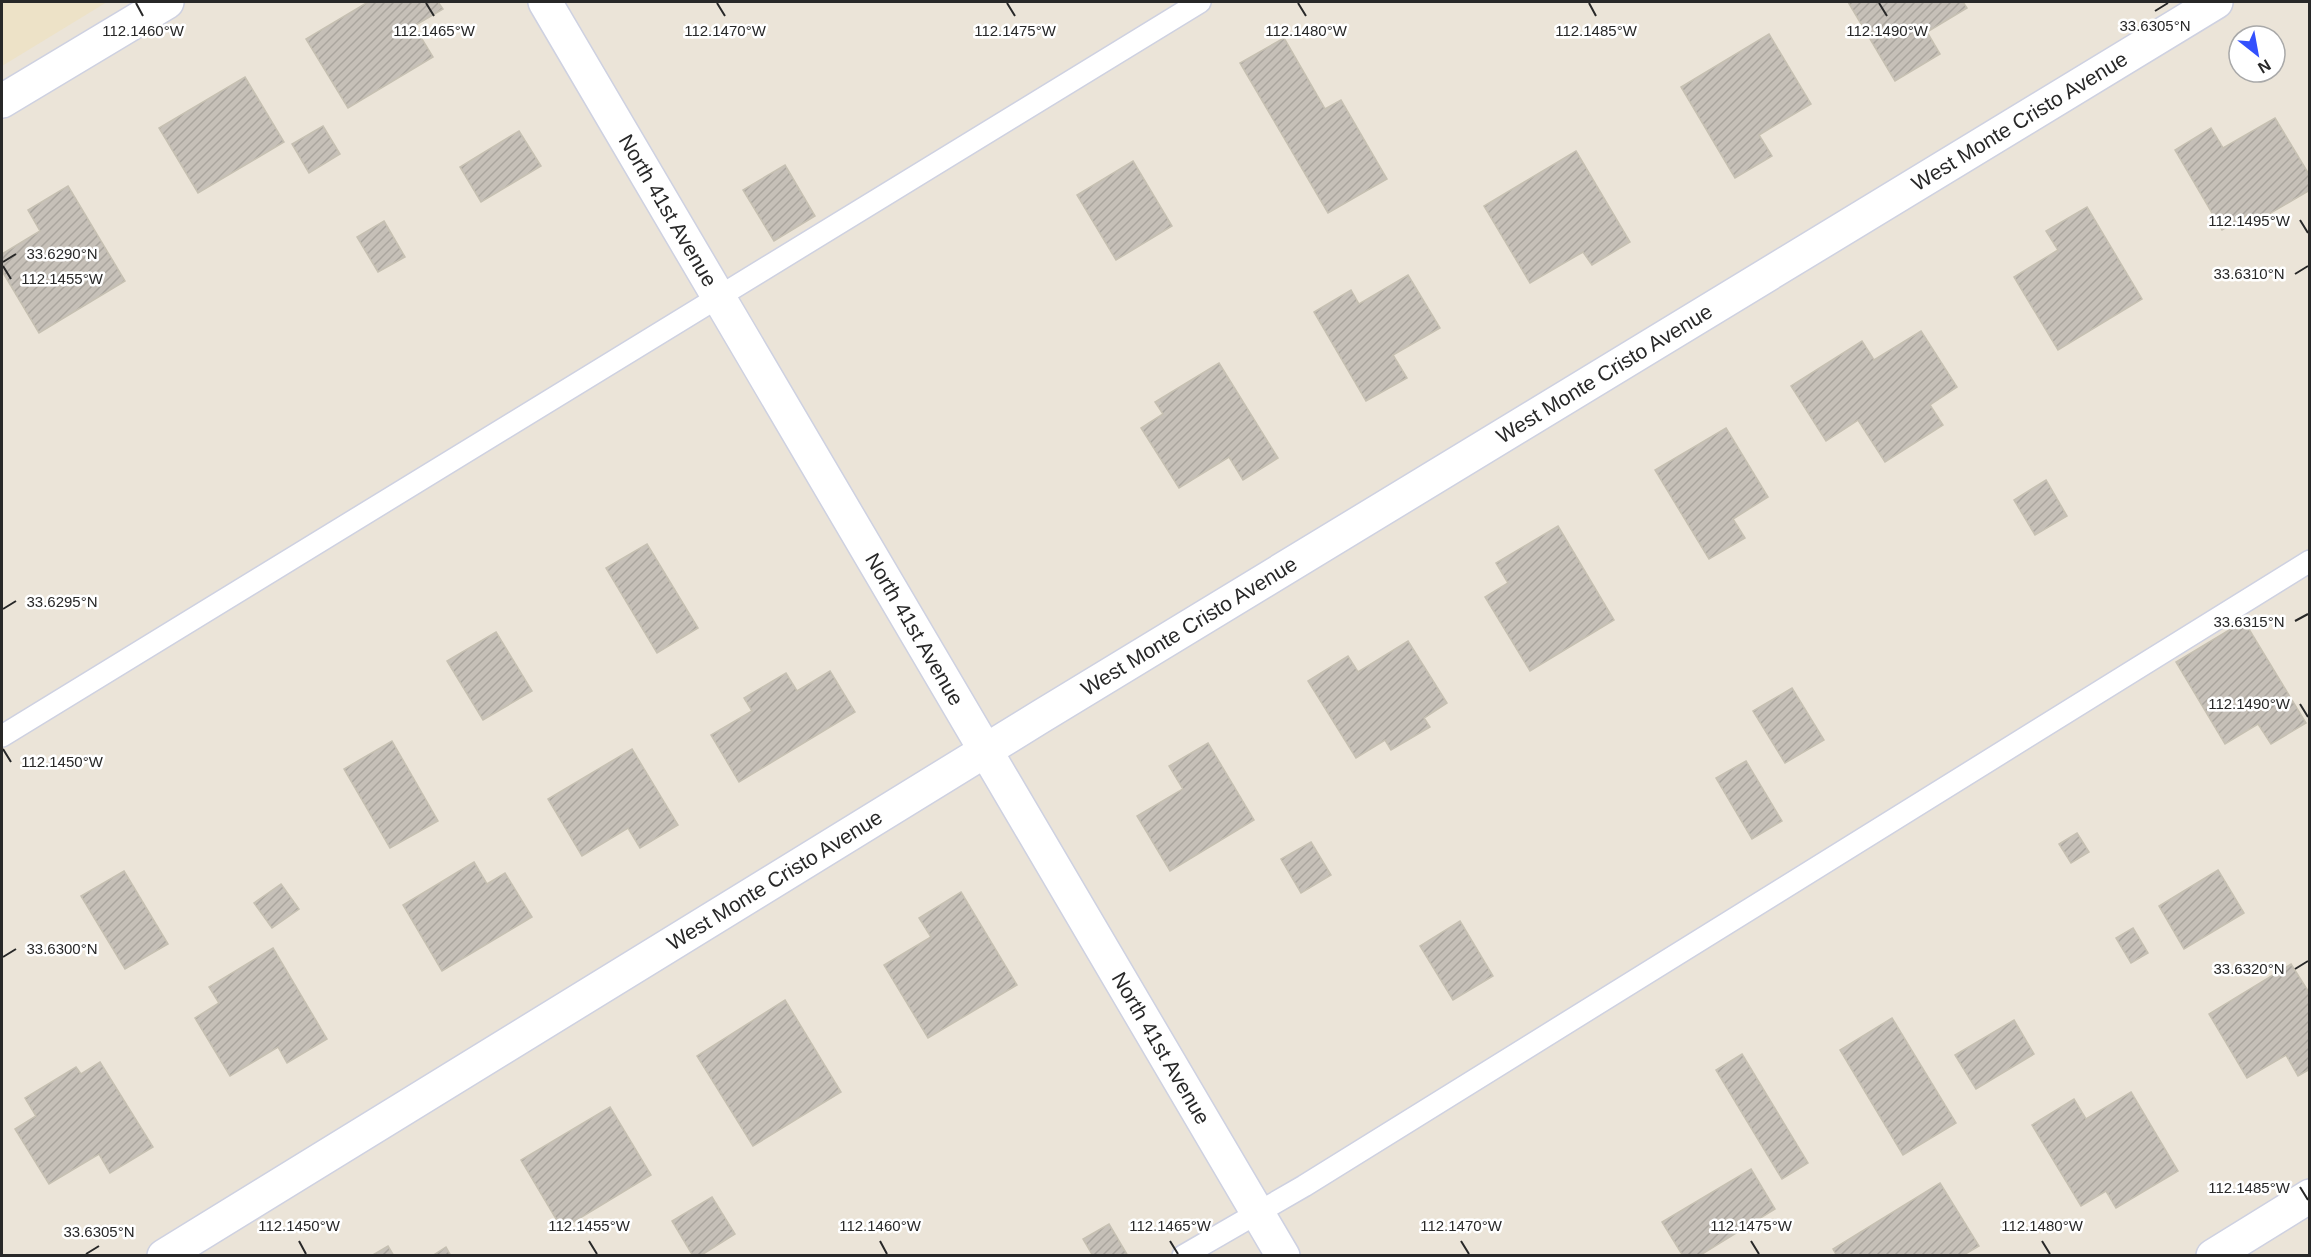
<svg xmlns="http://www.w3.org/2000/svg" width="2311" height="1257" viewBox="0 0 2311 1257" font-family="Arial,sans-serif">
<defs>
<pattern id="building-hatch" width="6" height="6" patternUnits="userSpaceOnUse" patternTransform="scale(1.5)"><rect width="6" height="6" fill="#c6c0b8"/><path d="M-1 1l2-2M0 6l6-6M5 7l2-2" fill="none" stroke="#aaa59e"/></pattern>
</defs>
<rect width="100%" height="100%" fill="#ebe4d8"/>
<!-- education -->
<polygon fill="#ede2c7" points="2,2 107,2 2,66"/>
<!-- building -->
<g fill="url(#building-hatch)" stroke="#c6c0b2" stroke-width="1.5">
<polygon points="368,2 438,2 443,9 414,26 433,57 348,108 306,39"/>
<polygon points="1848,2 1963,2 1967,8 1927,32 1940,54 1895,81"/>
<polygon points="1769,34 1811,104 1759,135 1772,156 1735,178 1681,87"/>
<polygon points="1284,38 1325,109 1341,100 1387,179 1328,213 1240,63"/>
<polygon points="245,77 284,142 198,193 159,128"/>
<polygon points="2275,118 2310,176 2310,190 2252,224 2247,215 2222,230 2175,150 2211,128 2223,148"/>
<polygon points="323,126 340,154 309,173 292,144"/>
<polygon points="519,131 541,166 481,202 460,167"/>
<polygon points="1576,151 1630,242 1592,265 1583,252 1530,283 1484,206"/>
<polygon points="1133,161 1172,226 1116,260 1077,195"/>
<polygon points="785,165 815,216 774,241 743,190"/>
<polygon points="68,186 125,281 39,333 2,271 2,254 40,231 28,210"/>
<polygon points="2087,207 2142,299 2058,350 2014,277 2058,250 2046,231"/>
<polygon points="384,221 405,257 378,272 357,237"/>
<polygon points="1408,275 1440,328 1393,355 1407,378 1366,401 1314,312 1351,290 1359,304"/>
<polygon points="1921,331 1957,387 1930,405 1943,425 1885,462 1858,420 1826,441 1791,386 1862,341 1874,360"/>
<polygon points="1219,363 1278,458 1243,480 1229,457 1179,488 1141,428 1163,414 1155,402"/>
<polygon points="1726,428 1768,497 1733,519 1745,538 1709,559 1655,470"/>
<polygon points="2046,480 2067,516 2035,535 2014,500"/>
<polygon points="1558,526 1614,620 1530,671 1485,597 1508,583 1496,563"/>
<polygon points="647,544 698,628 657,653 606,568"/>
<polygon points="2244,621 2306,723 2271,744 2258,724 2225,744 2176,662"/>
<polygon points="496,632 532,691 483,720 447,661"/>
<polygon points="1408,641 1447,703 1424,718 1430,727 1391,750 1385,740 1356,758 1308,681 1348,656 1358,672"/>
<polygon points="830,671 855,712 739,782 711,735 752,711 744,698 786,673 797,691"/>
<polygon points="1792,688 1824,740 1785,763 1753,711"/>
<polygon points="392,741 438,821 390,848 344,769"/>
<polygon points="1208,743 1254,820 1170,871 1137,816 1183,789 1169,766"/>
<polygon points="632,749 678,825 640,848 628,828 582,856 548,799"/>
<polygon points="1746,761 1782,821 1752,839 1716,778"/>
<polygon points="2077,833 2089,852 2071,863 2059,844"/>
<polygon points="1311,842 1331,875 1301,893 1281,859"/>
<polygon points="474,862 487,884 505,873 532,917 442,971 403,905"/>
<polygon points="2218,870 2244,913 2184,949 2159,906"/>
<polygon points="124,871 168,944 125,969 81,896"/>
<polygon points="281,884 299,909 272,928 254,903"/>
<polygon points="961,892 1017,985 928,1038 884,965 931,937 919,918"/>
<polygon points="1460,921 1493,976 1453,1000 1420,946"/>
<polygon points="2133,928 2148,953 2131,963 2116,938"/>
<polygon points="273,948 327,1039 287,1063 278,1047 230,1076 195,1018 219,1003 209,987"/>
<polygon points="2291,964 2310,994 2310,1069 2298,1076 2286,1055 2247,1078 2209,1014"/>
<polygon points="785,1000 841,1092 753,1146 697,1056"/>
<polygon points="1892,1018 1956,1123 1903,1155 1840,1050"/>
<polygon points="2014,1020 2034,1054 1976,1089 1955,1055"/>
<polygon points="1742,1054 1808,1163 1782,1179 1716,1070"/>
<polygon points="100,1062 153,1147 110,1173 99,1154 49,1184 15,1129 36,1116 25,1098 76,1067 81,1074"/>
<polygon points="2131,1092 2178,1171 2116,1208 2106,1191 2081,1206 2032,1125 2074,1099 2086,1119"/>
<polygon points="610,1107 651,1175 562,1229 521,1160"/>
<polygon points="1751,1169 1775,1209 1699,1256 1683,1256 1662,1222"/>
<polygon points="1940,1183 1979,1246 1962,1256 1837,1256 1833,1249"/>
<polygon points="712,1197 735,1234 700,1256 693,1256 672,1221"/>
<polygon points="1109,1224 1128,1256 1093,1256 1083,1239"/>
<polygon points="388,1246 394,1256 371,1256"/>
<polygon points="446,1247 451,1256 432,1256"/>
</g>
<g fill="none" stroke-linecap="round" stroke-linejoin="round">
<!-- lane casing -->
<g stroke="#ced1e1" stroke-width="24">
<g id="lane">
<polyline points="2,736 1200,2"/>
<polyline points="1183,1256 1304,1186 2310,561"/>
</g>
</g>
<!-- street casing -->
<g stroke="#ced1e1" stroke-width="36">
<g id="street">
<path id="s1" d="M545,2L1283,1256"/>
<polyline points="2,101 167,2"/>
<path id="s2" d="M164,1256L1040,717L2216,2"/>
</g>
</g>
<!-- secondary casing -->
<g stroke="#ced1e1" stroke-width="36">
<polyline id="secondary" points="2213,1256 2310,1196"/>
</g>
<!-- lane -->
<use href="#lane" stroke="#fff" stroke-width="21"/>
<!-- street -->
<use href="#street" stroke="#fff" stroke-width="33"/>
<!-- secondary -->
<use href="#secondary" stroke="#fff" stroke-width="33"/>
</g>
<!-- ticks -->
<path fill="none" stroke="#282828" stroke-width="2" d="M136,3L143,16M426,3L434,16M717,3L725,16M1007,3L1015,16M1298,3L1306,16M1589,3L1596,16M1879,3L1887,16M2155,11L2168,3M2300,220L2308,233M3,262L16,254M3,266L11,279M2295,274L2308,266M3,609L16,601M2295,621L2308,614M2300,704L2308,717M3,749L11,762M3,957L16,949M2295,969L2308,961M2300,1187L2308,1200M299,1241L306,1254M589,1241L597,1254M880,1241L887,1254M1170,1241L1178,1254M1461,1241L1469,1254M1751,1241L1759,1254M2042,1241L2050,1254M86,1254L99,1246"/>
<g text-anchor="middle" stroke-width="5" stroke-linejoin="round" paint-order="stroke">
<!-- street labels -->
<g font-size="21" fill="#282828" stroke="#fff">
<text dy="7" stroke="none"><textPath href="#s2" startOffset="2175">West Monte Cristo Avenue</textPath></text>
<text dy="7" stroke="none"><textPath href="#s1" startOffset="242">North 41st Avenue</textPath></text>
<text dy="7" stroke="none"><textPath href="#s2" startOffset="1689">West Monte Cristo Avenue</textPath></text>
<text dy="7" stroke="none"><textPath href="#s2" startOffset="1203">West Monte Cristo Avenue</textPath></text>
<text dy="7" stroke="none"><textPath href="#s1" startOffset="728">North 41st Avenue</textPath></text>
<text dy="7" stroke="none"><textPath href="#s2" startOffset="717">West Monte Cristo Avenue</textPath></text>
<text dy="7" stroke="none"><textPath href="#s1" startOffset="1214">North 41st Avenue</textPath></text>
</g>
</g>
<g font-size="15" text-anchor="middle" fill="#282828" stroke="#fff" stroke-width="5" stroke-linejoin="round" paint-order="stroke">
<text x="2155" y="31">33.6305°N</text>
<text x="143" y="36">112.1460°W</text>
<text x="434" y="36">112.1465°W</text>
<text x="725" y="36">112.1470°W</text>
<text x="1015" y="36">112.1475°W</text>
<text x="1306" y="36">112.1480°W</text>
<text x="1596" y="36">112.1485°W</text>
<text x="1887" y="36">112.1490°W</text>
<text x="2249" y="226">112.1495°W</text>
<text x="62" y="259">33.6290°N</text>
<text x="2249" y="279">33.6310°N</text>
<text x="62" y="284">112.1455°W</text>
<text x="62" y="607">33.6295°N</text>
<text x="2249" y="627">33.6315°N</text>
<text x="2249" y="709">112.1490°W</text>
<text x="62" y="767">112.1450°W</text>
<text x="62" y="954">33.6300°N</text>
<text x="2249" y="974">33.6320°N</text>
<text x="2249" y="1193">112.1485°W</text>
<text x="299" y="1231">112.1450°W</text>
<text x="589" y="1231">112.1455°W</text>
<text x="880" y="1231">112.1460°W</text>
<text x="1170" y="1231">112.1465°W</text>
<text x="1461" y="1231">112.1470°W</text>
<text x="1751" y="1231">112.1475°W</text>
<text x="2042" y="1231">112.1480°W</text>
<text x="99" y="1237">33.6305°N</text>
</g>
<!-- border -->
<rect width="2311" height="1257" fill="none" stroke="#282828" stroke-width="6"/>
<!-- north arrow -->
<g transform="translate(2257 54) rotate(149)"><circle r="28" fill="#ffffff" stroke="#a9a9a9" stroke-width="1.5"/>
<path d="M0-4.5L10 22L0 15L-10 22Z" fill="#3350fd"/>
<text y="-9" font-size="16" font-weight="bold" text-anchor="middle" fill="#282828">N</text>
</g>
</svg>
